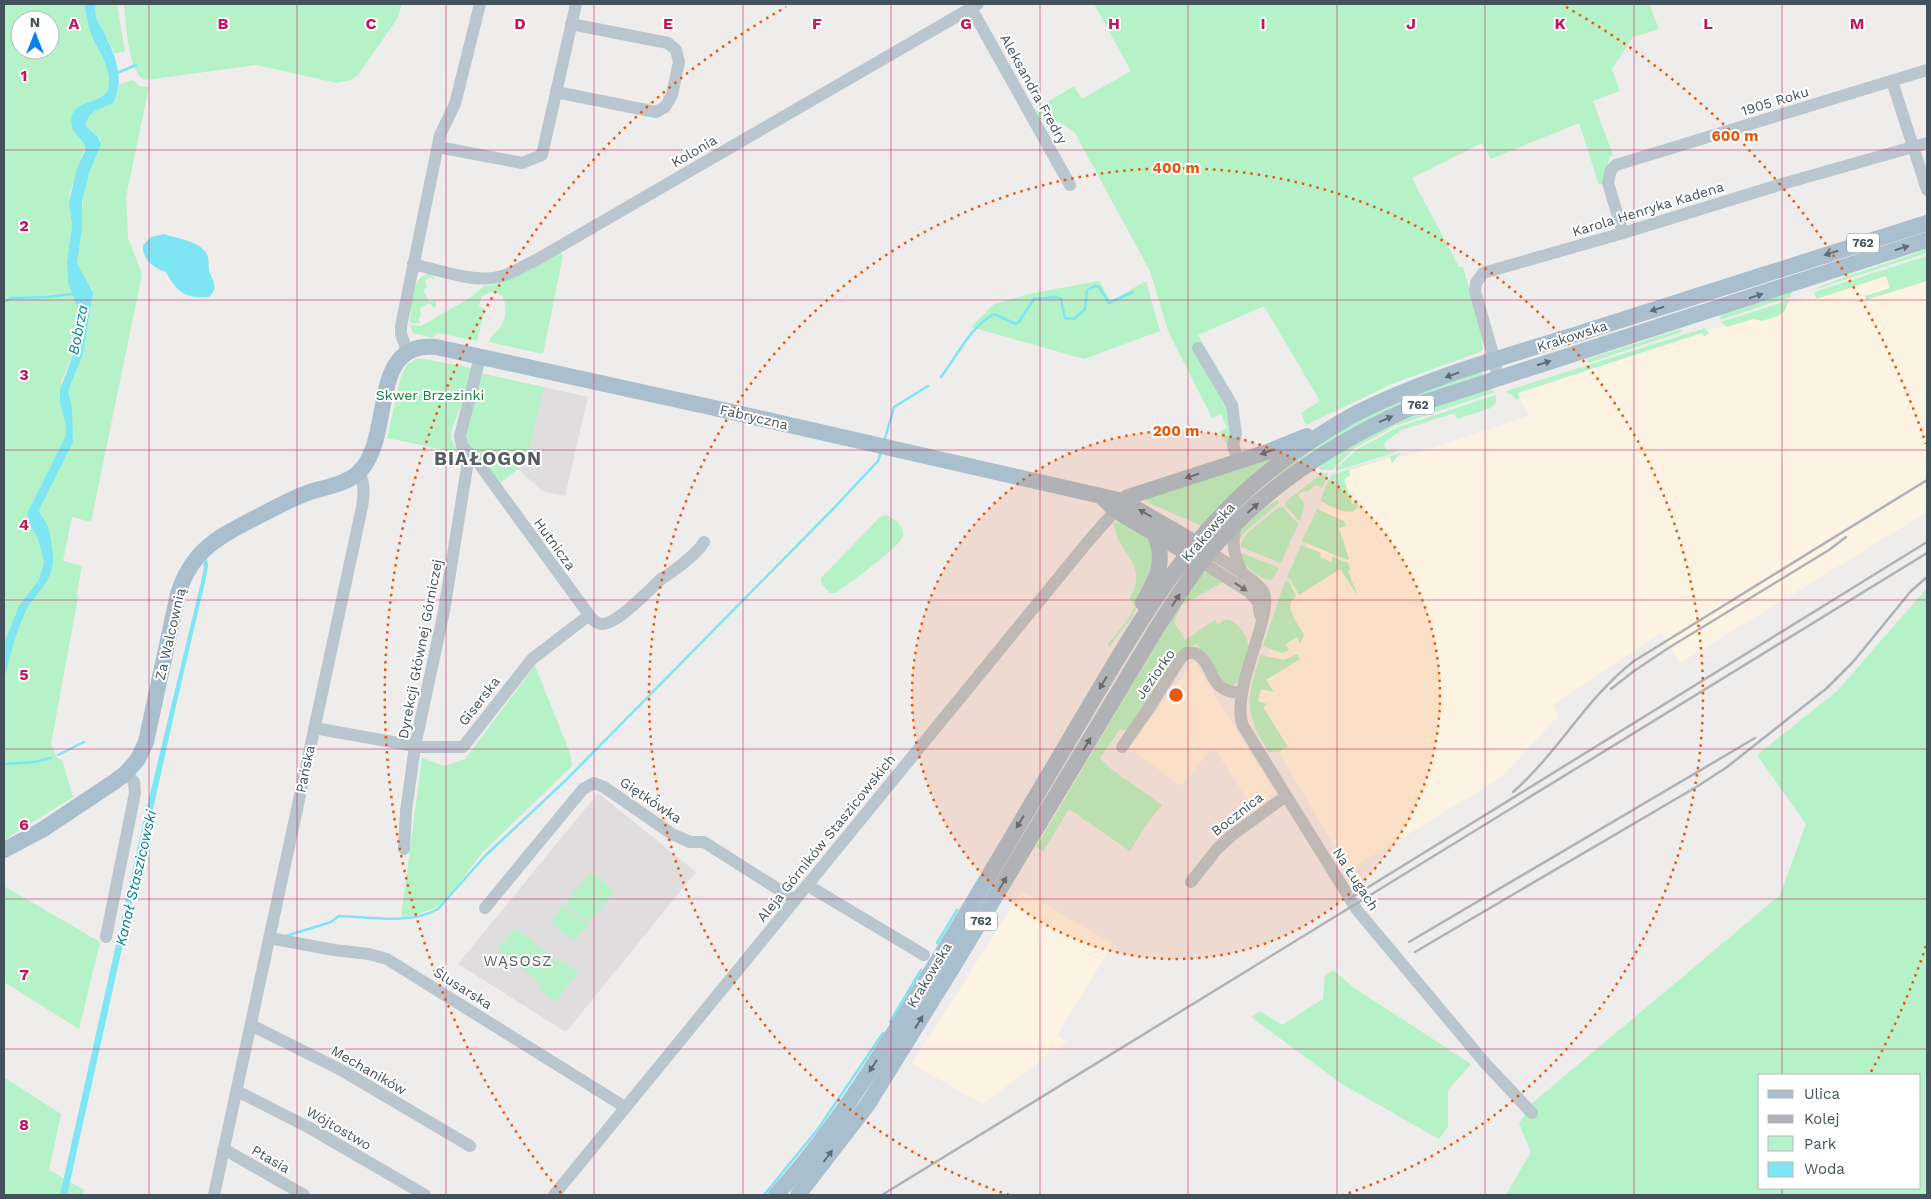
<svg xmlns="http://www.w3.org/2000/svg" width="1931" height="1199" viewBox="0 0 1931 1199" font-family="'Work Sans',sans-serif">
<rect width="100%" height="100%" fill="#efecec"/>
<!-- commercial -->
<g fill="#fdf3e2">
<polygon points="1888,271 1895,291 1927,281 1927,512 1680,663 1661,633 1553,705 1558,716 1502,777 1349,870 1250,705 1332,475 1396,455 1398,458 1414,454 1530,416 1517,394"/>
<polygon points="1194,661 1274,791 1255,811 1213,747 1180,786 1129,747"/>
<polygon points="1022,891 1113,944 1057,1035 1067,1041 983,1104 912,1064"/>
</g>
<!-- education -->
<g fill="#e0ddde">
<polygon points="544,387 588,397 565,496 542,491 518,469 526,463"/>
<polygon points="598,793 696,872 566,1032 458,964"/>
</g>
<!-- green -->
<g fill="#b5f2c7" fill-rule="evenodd">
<path d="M4,4H84C86,14 88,24 92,35C99,53 116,73 106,94C91,105 67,102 74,130C75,136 83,140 85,146L70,192L69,202L72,226L67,261L68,283L79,311L80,319L75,349L61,382L68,391L83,354L93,295L92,290L86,281L77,263L84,190L89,173L99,148L100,139L86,125L88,114C105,104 118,108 119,84L133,80L139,86L149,87L126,197L128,238L142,274L91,522L72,517L63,561L82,566L77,593L78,597L51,744L57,758L62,760L73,797L4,840ZM20,20H50V50H20Z"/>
<path d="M96,4H117L125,52L114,53C110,37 92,21 96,4Z"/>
<path d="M124,4H402L397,19L358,75L351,80L337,83L256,65L146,80C128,76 126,20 124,4Z"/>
<polygon points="1094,4 1649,4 1659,29 1633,37 1612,69 1620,91 1593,101 1613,155 1610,156 1603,183 1599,185 1579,123 1491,159 1482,143 1412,178 1459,267 1463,267 1485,341 1482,342 1483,349 1480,352 1394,383 1306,425 1301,413 1320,401 1264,306 1198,335 1231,391 1235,400 1231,451 1219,432 1227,428 1221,414 1212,418 1168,331 1150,271 1075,133 1060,122 1037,119 1035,113 1038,108 1074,86 1082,99 1131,71"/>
<path d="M1927,248V253L1810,291C1848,273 1889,265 1927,248Z"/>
<path d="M560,252L563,255L543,354L489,342C491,334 497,332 501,326C508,316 506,304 502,295L490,292L481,297L479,307L485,309L477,341L438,333L432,338L413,333L410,325L421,326L470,298L484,286L496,284V282Z"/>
<polygon points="1927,256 1927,281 1866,300 1865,296 1890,288 1886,276 1816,299 1814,292"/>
<path d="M428,274L434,277L433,280L431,277L425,280L427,287L423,290L429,302L436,300V306L433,308L430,303L420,308L421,315L418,319L420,323H411L410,321C412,306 410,278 428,274Z"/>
<polygon points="1099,281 1111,301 1146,281 1160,331 1084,359 971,327 994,304 1033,293"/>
<polygon points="1792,291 1790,297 1720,320 1721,314"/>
<polygon points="1789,300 1785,310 1778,316 1762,321 1753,319 1727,327 1721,322"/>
<polygon points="1705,328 1709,333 1704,337 1702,333 1517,393 1520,398 1516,400 1512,395 1507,393 1506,391"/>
<polygon points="1681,329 1682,332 1588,363 1587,359"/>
<polygon points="416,359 424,359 472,368 472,376 451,432 451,439 456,448 454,452 387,438 401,376 407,365"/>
<polygon points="480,373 544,387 526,463 500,483 478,453 467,443 466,431"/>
<path d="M1482,373L1484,375L1426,396L1245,504C1277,476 1310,446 1348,425C1389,403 1432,389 1476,374Z"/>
<polygon points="1490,389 1495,392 1395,426 1355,448 1332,470 1321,470 1319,468 1334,453 1435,405"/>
<polygon points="1496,395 1496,403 1491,408 1457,419 1455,413 1401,430 1384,443 1386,450 1399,451 1336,471 1335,469 1358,449 1398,427"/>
<polygon points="1281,453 1202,526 1149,503 1145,499"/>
<path d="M1401,453L1392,463L1390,457L1349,470L1350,476L1344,479L1352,504L1358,502C1359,522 1329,506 1321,501V498L1331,475Z"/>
<path d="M1323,473H1328L1322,488L1315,485L1309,491L1301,492L1298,496C1308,504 1303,511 1299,521L1285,505V502Z"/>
<polygon points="1277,500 1279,503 1245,532 1236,545 1240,531 1252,516"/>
<polygon points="1279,507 1283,507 1298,524 1281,563 1241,547 1240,545 1247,533"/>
<polygon points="1317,509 1344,521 1346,526 1339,528 1349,559 1347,560 1302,541"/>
<path d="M886,515C894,518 907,528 902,538C897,549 848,584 836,593H830L821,583V578L880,517Z"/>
<path d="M1121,522L1142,531L1157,550L1133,616L1109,647L1108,644L1127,621L1135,607L1130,598C1144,573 1133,564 1119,541C1116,536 1116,529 1113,523Z"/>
<polygon points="1301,545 1321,553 1320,557 1331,562 1333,557 1348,563 1350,570 1348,571 1358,596 1340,569 1299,595 1290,579 1287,578"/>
<path d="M1237,551L1279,568L1272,580C1256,580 1244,563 1237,551Z"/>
<path d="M1207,572L1225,581L1182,605L1174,622L1185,640L1215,620L1218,625C1221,623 1224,619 1228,620C1238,621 1249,638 1248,647C1247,659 1241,672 1238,682L1231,687L1221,682L1197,644L1182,652L1127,731L1120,729L1100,758L1111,769L1162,805L1146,825L1130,851L1069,809L1043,852L1036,847L1180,605L1199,575Z"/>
<path d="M1285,581L1289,582L1296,596C1281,609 1300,623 1304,636L1300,643L1297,637L1286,644L1289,650L1282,653L1263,646Z"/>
<path d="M1927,588V1195H1506L1531,1152L1519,1124L1530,1105L1780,895L1806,824L1757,755L1837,691ZM1760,1075H1920V1188H1760Z"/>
<path d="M1297,654L1300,659L1266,680L1274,692L1261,689L1258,701L1267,704L1263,707L1288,747L1278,752H1268C1243,707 1247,703 1260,655L1284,660Z"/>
<polygon points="535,666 570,753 572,766 483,852 459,883 438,907 412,916 401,917 422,758 444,766 465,759"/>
<polygon points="592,872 615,891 588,923 565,903"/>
<polygon points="4,886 100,942 79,1029 4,982"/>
<polygon points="563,905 588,925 574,941 550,922"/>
<polygon points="515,928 560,963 563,960 578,973 555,1002 539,989 542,985 498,949"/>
<polygon points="1334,971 1353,987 1471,1064 1448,1090 1448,1127 1439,1139 1342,1084 1251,1017 1260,1011 1282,1025 1323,999 1325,974"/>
<polygon points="4,1077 61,1114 49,1170 84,1190 82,1195 4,1195"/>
</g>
<!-- water -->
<g fill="#7ee5f3">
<path d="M84,4H96C93,17 100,25 106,36C116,57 125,82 113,103C101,109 87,110 86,126L97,136L101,144L89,173L82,202V228L77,263L93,293L83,354L68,391L72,409L73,442L39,510C41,517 45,520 48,527C51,537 53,550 53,561C52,583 35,593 26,611C15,633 10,657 4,680V644L19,606L39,580L44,563L39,541L28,521V512L66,436V425L60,403V390L75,349L80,319L79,311L68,283L67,261L72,226L69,202L77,168L85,151V146C82,138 74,135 72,127C65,98 105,105 108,89C113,69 98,51 91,34C88,24 86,14 84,4Z"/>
<path d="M164,234C178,239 203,241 208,257C209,263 208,268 210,273C214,283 218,289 209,297C185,299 177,292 166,272C154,268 142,260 143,245L151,237Z"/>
<polygon points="207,558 208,566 205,582 178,697 67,1195 60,1195 144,819 201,582 204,567 203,564"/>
</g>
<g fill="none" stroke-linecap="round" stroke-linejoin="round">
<!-- stream -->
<g stroke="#7ee5f3" stroke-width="2.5">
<polyline points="117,73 136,65"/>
<polyline points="4,302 12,298 47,297 73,294"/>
<path d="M941,377C956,357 971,326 994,314L1016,324L1019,322L1034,299L1055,297L1061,299L1065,318L1074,319L1085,309L1087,290L1095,286L1099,287L1109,303L1133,292"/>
<polyline points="884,442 894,407 928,386"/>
<polyline points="58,755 84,742"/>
<polyline points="4,764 34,762 51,758"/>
<path d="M286,936L331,922L339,916C371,917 409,925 438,909L485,856L566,780L833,509L878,461L881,452"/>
<polyline points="937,943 957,910"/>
<polyline points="890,1022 921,970"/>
<polyline points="764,1195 818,1129 883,1033"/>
</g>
<!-- minor -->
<g stroke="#b9c6cd" stroke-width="12">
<polyline points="971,8 1070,185"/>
<polyline points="1892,81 1927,190"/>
<polyline points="556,92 656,112 665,107 672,95 679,62 676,50 668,43 571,24"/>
<polyline points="438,147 522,163 542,155 576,4"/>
<polyline points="1623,233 1608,183 1611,170 1616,165 1927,70"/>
<path d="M413,264C438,270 474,283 498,277C512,274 525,265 538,259L978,4"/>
<polyline points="1198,348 1232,405 1236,434 1233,445 1238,461"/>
<polyline points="407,351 401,334 401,326 440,135 455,104 480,4"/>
<path d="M480,357L460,436L462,446L477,461L592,619C595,621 598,624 602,624C618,624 649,590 661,579C673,572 697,554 704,542"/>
<polyline points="1498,378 1492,351 1475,291 1476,283 1483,273 1623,233 1782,184 1927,143"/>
<path d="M1236,524C1231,544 1234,556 1243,574"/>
<path d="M1210,552C1225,563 1252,576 1263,591C1276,612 1229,690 1243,726L1357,910L1485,1063L1532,1113"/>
<polyline points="1202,562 1249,592 1258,602 1260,615"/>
<polyline points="314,728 421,747 463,747 532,659 588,616"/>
<path d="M1122,747L1151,705L1180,659L1187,653H1195C1217,665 1205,691 1241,693"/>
<polyline points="404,849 406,811 415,746 444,611 468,461 471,455"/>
<polyline points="1191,882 1217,849 1231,836 1286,796"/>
<polyline points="807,885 924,955"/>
<polyline points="485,908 583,789 594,783 604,787 672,834 690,842 704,842 795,900"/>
<polyline points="106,937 135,793 134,782 126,773"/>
<polyline points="269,938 334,950 369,954 387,959 625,1107"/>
<polyline points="251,1025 343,1071 470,1146"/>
<polyline points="237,1091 308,1127 425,1195"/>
<polyline points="223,1151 229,1152 304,1195"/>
<path d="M214,1195L362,507C364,495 365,483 359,472"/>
<polyline points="554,1195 1086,544 1120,505"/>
</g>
<!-- major -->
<g stroke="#a9bfce" stroke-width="16">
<polyline points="1102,497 1115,510 1196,558"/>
<polyline points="1123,501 1128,497 1270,451 1307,436"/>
<path d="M1143,603C1157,578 1167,560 1154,533"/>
<path d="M4,850L42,830L114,782L126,773L138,759L146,742L178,594C192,549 220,536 259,516C275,508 291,499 307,493C324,487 346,485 359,472C395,437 367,340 436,347L719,409L1123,501L1204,548"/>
<path d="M776,1195C835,1130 881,1055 926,980C979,894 1030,806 1081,720C1134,631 1185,538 1267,473C1294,451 1323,432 1353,415C1428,376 1513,355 1593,329C1704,294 1816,258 1927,223"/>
<path d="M798,1195L868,1104L951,970L1158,626C1177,597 1195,568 1218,542C1274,479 1345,436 1422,403L1927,240"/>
</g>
<!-- rail -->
<g stroke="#aeb2b7" stroke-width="2.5">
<polyline points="1611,689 1634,671 1670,647 1829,550 1846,537"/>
<path d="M1513,792C1558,753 1586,698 1634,661L1927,480"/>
<polyline points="1349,899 1927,542"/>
<polyline points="1409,942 1755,738"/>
<polyline points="1415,952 1698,786 1727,767 1827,688 1853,662 1911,591 1927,577"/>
<polyline points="882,1195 1927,553"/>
</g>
</g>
<!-- one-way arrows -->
<defs><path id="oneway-solid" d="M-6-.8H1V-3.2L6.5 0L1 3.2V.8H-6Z" transform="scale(1.25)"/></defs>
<g fill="#5c6d78">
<use href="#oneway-solid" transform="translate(1902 248) rotate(-18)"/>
<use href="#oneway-solid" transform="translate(1831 253) rotate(162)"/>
<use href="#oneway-solid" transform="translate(1756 296) rotate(-18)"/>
<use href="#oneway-solid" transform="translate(1657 309) rotate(162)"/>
<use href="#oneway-solid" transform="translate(1544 363) rotate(-18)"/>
<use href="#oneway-solid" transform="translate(1452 375) rotate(161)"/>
<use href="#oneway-solid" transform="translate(1386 419) rotate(-24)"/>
<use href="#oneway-solid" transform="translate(1267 452) rotate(161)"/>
<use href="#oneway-solid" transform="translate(1192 476) rotate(162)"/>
<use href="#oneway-solid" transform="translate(1253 508) rotate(-42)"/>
<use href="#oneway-solid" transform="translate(1145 513) rotate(-150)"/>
<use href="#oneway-solid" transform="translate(1176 600) rotate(-57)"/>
<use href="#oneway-solid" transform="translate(1103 683) rotate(121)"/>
<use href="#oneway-solid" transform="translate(1087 744) rotate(-59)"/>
<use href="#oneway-solid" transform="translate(1020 822) rotate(121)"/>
<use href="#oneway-solid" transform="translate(1003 883) rotate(-59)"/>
<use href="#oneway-solid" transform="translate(919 1022) rotate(-58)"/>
<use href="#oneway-solid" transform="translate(873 1066) rotate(123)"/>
<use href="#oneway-solid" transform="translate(828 1156) rotate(-53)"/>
</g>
<use fill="#66757d" href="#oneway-solid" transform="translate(1241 587) rotate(33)"/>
<!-- grid -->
<path fill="none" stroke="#c2185b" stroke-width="1" stroke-opacity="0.55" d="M149,4V1195M297,4V1195M446,4V1195M594,4V1195M743,4V1195M891,4V1195M1040,4V1195M1188,4V1195M1337,4V1195M1485,4V1195M1634,4V1195M1782,4V1075M4,150H1927M4,300H1927M4,450H1927M4,600H1927M4,749H1927M4,899H1927M4,1049H1927M1782,1188V1195"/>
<!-- distance rings -->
<circle cx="1176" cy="695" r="264" fill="#e8590c" fill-opacity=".12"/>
<g fill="none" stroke="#e8590c" stroke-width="2.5" stroke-dasharray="2.5 5">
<circle cx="1176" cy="695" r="264"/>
<path d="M1009 1195A527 527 0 1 1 1343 1195"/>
<path d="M1926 946A791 791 0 0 1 1871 1072M561 1193A791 791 0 0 1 786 7M1566 7A791 791 0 0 1 1926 444"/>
</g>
<g text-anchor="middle" stroke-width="4" stroke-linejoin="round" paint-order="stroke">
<!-- shield labels -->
<g fill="#fff" stroke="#7b868c" stroke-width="1">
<rect x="1847" y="233.5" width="32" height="19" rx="4"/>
<rect x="1402" y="395.5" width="32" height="19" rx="4"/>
<rect x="965" y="911.5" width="32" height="19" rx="4"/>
</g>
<g font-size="12" font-weight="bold" fill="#43525b">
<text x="1863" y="247">762</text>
<text x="1418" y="409">762</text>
<text x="981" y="925">762</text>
</g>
<!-- street labels -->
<g font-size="14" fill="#43525b" stroke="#fff">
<text transform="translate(1034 89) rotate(61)" y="5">Aleksandra Fredry</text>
<text transform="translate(1775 101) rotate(-17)" y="5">1905 Roku</text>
<text transform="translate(694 151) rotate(-30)" y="5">Kolonia</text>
<text transform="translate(1648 209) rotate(-17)" y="5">Karola Henryka Kadena</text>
<text transform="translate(1572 336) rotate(-18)" y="5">Krakowska</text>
<text transform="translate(754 417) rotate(13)" y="5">Fabryczna</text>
<text transform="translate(1208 532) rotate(-49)" y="5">Krakowska</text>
<text transform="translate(555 544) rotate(54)" y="5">Hutnicza</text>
<text transform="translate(170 634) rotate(-77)" y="5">Za Walcownią</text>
<text transform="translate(420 649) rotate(-79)" y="5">Dyrekcji Głównej Górniczej</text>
<text transform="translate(1155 674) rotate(-55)" y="5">Jeziorko</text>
<text transform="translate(479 701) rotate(-52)" y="5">Giserska</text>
<text transform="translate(305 769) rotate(-78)" y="5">Pańska</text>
<text transform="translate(651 800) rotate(34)" y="5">Giętkówka</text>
<text transform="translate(1237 814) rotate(-38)" y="5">Bocznica</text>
<text transform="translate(826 838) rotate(-51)" y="5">Aleja Górników Staszicowskich</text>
<text transform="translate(1356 879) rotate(57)" y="5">Na Ługach</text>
<text transform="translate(929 975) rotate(-59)" y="5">Krakowska</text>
<text transform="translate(463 988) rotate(32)" y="5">Ślusarska</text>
<text transform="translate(369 1070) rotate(30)" y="5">Mechaników</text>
<text transform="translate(339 1128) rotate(30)" y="5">Wójtostwo</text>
<text transform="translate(271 1159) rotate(30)" y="5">Ptasia</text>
</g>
<!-- park labels -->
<g font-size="14" fill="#0e823d" stroke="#fff">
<text x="430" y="400">Skwer Brzezinki</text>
</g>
<!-- water labels -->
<g font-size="15" font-style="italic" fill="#038091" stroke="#fff">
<text transform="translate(78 330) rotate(-79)" y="5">Bobrza</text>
<text transform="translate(136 878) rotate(-77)" y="5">Kanał Staszicowski</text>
</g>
<!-- neighbourhood labels -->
<g font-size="15" letter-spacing="1" fill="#585d62" stroke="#fff">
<text x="518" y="966">WĄSOSZ</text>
</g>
<!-- district labels -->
<g font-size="19" font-weight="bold" letter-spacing="1" fill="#585d62" stroke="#fff">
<text x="488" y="465">BIAŁOGON</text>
</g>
</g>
<g font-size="16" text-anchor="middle" font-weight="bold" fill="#c2185b" stroke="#fff" stroke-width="4" stroke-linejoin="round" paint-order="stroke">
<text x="74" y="29">A</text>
<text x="223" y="29">B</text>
<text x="371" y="29">C</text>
<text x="520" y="29">D</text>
<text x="668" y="29">E</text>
<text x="817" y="29">F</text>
<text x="966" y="29">G</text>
<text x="1114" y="29">H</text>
<text x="1263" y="29">I</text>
<text x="1411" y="29">J</text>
<text x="1560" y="29">K</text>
<text x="1708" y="29">L</text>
<text x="1857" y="29">M</text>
<text x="24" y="81">1</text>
<text x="24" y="231">2</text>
<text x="24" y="380">3</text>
<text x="24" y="530">4</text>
<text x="24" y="680">5</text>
<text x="24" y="830">6</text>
<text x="24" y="980">7</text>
<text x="24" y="1130">8</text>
</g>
<circle cx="1176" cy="695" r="8" fill="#e8590c" stroke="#fff" stroke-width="2.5"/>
<g font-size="15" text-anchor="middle" font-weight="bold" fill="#e8590c" stroke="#fff" stroke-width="4" stroke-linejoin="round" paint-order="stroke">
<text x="1735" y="141">600 m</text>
<text x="1176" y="173">400 m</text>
<text x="1176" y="436">200 m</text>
</g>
<!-- border -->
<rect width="1931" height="1199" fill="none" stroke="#43525b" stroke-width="10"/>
<!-- legend -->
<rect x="1758" y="1074" width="162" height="115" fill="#ffffff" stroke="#b4babd"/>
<rect x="1768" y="1090" width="25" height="8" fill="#a9bfce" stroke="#b4babd"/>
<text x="1804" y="1099" font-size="15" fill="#43525b">Ulica</text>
<rect x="1768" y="1115" width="25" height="8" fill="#aeb2b7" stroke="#b4babd"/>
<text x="1804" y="1124" font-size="15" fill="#43525b">Kolej</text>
<rect x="1768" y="1136" width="25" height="15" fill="#b5f2c7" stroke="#b4babd"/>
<text x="1804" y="1149" font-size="15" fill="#43525b">Park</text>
<rect x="1768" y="1162" width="25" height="15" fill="#7ee5f3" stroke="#b4babd"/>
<text x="1804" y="1174" font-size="15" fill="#43525b">Woda</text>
<!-- north arrow -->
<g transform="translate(35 35)"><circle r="24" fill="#ffffff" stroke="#b4babd"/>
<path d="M0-4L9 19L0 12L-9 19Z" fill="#0981ec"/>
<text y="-8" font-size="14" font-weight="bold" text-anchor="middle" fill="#43525b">N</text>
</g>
</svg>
